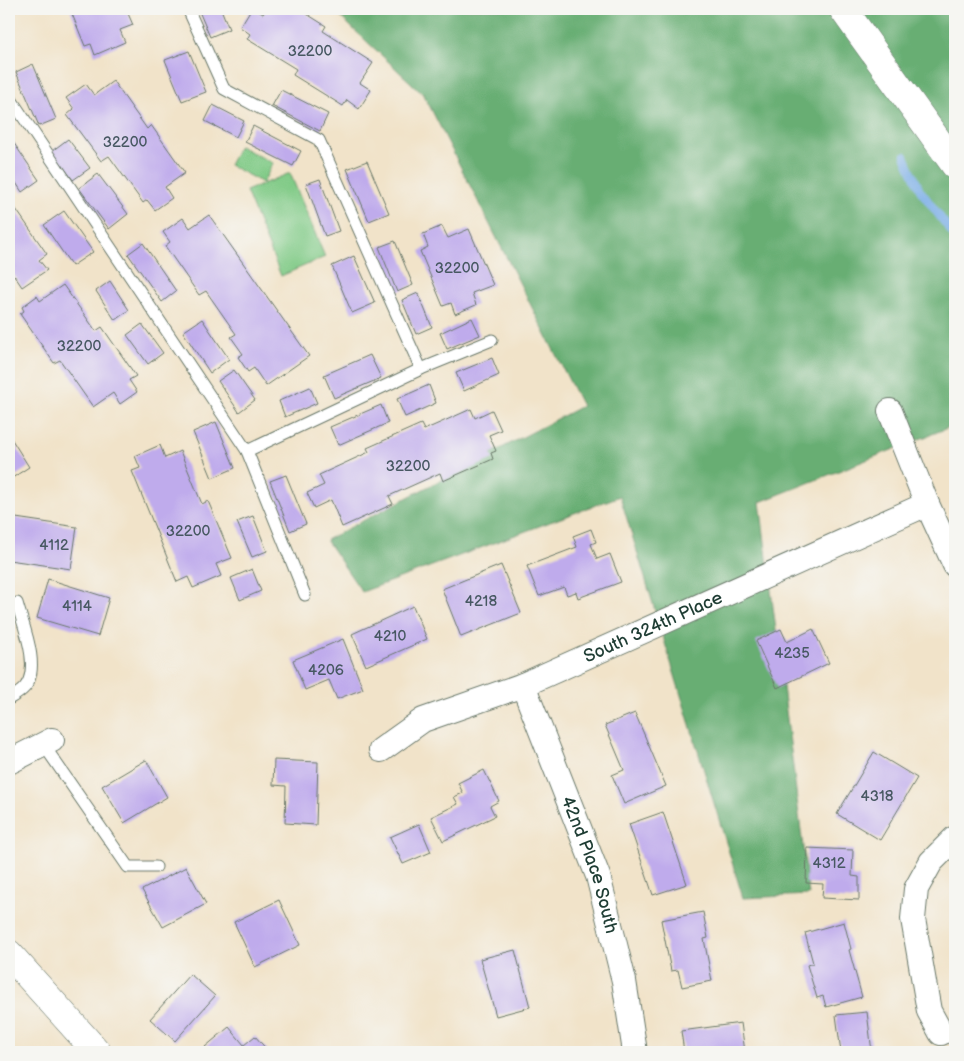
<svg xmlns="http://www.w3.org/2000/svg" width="964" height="1061" viewBox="0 0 964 1061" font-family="'Balsamiq Sans',sans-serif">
<rect width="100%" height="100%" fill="#f6f6f2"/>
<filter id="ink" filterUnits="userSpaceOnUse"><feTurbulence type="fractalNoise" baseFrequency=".02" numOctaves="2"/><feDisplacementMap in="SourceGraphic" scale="10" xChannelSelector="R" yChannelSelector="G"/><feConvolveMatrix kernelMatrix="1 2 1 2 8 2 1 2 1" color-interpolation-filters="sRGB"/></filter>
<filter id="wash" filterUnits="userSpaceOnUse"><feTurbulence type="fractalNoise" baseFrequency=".0096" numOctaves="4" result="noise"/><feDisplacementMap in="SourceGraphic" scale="20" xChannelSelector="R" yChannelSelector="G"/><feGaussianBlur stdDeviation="1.12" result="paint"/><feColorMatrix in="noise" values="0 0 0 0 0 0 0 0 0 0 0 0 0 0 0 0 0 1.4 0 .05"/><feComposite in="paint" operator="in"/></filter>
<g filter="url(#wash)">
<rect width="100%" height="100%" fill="#f1e3c9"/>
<!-- green -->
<g fill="#80ca86" stroke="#50845d">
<polygon points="239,146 273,163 263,183 229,165"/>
<polygon points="290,173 325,257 281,276 246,191"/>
</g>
<!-- forest -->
<polygon fill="#68ae73" stroke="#447654" points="332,9 955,9 955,425 760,502 809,895 743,898 620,496 362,592 326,540 582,406 424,95"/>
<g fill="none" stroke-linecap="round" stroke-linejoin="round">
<!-- stream -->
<polyline stroke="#7baee7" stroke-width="8" points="905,156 920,190 955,237"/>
</g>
<g id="blocks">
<!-- building -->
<g fill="#bfabec">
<polygon points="70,9 126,9 133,25 120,30 125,42 95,55 91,44 85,46"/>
<polygon points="198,9 221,9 229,29 210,37"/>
<polygon points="251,9 255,9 263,14 267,9 299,9 326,26 323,31 373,63 360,83 371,90 359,109 347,100 343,106 293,75 296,69 247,39 250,34 240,27"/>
<polygon points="189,51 206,92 182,101 165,60"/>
<polygon points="33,64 56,119 39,126 16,72"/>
<polygon points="113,81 147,129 151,125 185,173 165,187 172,198 155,210 147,200 143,203 109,156 101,161 67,115 74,109 66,98 86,84 94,95"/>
<polygon points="281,90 328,114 320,131 272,106"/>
<polygon points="213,105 244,121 236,137 205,121"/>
<polygon points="253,126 301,151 293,166 245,142"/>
<polygon points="9,136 39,180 22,192 9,172"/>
<polygon points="68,139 90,168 73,180 52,151"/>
<polygon points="367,161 389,213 369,221 347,169"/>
<polygon points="98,174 128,214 109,229 79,188"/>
<polygon points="320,179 339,231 325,236 306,184"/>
<polygon points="9,199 47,254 39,260 47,270 22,287 14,275 9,279"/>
<polygon points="64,211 93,252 72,266 44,225"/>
<polygon points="209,215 309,356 266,386 254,368 248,372 238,357 243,354 231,337 236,334 206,291 199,295 165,246 170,242 163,232 183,218 190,228"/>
<polygon points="442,226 448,238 469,229 493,285 472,293 476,305 455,314 451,303 443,306 420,251 428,247 423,234"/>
<polygon points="395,241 413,285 397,292 379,247"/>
<polygon points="143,243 176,291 162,302 128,254"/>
<polygon points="354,256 375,303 352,313 332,266"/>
<polygon points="110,281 129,310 115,320 96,291"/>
<polygon points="63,285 96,331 102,327 136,376 129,380 137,392 120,404 113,393 93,407 60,360 54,363 20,314 24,311 22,307 37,296 40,301"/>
<polygon points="418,293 432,327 416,334 402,300"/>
<polygon points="472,318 480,335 447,349 440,333"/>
<polygon points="202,319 229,359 210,373 183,332"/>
<polygon points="142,324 163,353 148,364 127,335"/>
<polygon points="370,355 381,378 334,398 324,375"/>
<polygon points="492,358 499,375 464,391 456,373"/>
<polygon points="234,370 255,400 239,412 218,381"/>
<polygon points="429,385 436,403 405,417 397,399"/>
<polygon points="310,387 317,403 285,417 279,401"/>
<polygon points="381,405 388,423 338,445 330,427"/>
<polygon points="471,409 475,418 492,410 501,430 489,435 496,451 491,453 493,459 443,481 440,473 389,496 393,504 342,527 331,500 314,508 307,493 324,485 319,475 369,452 367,448 421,424 424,430"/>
<polygon points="216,422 235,468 212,478 193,432"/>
<polygon points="9,435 29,467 9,480"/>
<polygon points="160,445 165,458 180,451 202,504 208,501 232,558 216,564 221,576 193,588 188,577 177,582 132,471 140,468 135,456"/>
<polygon points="286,475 306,524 290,531 270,481"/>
<polygon points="253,516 267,551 252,557 237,522"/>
<polygon points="9,517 77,527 71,569 9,560"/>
<polygon points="591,529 596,542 591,544 597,559 610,554 621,582 578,598 576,592 567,595 564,587 539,596 527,566 577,547 573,536"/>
<polygon points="501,565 521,613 461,637 442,589"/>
<polygon points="252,569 261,591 240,600 231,578"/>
<polygon points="48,579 109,598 98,636 37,618"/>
<polygon points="413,606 427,639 366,666 352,634"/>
<polygon points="781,629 787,642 813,629 829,663 777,688 756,641"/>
<polygon points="343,639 363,689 337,699 329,680 305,690 293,660"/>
<polygon points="635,713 666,786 624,804 612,775 624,770 605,725"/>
<polygon points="874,752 917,778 880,840 837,814"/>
<polygon points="146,760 167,797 124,823 102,786"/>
<polygon points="274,760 318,762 316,825 285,823 286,786 273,785"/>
<polygon points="484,770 499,801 490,806 495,816 443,841 431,817 458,804 454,797 463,793 458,783"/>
<polygon points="663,812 687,884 653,895 629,824"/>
<polygon points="419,824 431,852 403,864 390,837"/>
<polygon points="807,848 853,850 852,876 859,877 859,900 822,898 823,884 806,883"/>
<polygon points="186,867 206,904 163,927 142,890"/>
<polygon points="279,900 300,945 255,967 234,922"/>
<polygon points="703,912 708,938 704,939 712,981 682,987 678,970 671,971 661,920"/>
<polygon points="844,922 851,949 849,950 862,997 826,1007 823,996 817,998 807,965 813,963 805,933"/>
<polygon points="515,950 530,1007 496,1016 480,959"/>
<polygon points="190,974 215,996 175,1041 150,1019"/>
<polygon points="867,1012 872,1052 841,1052 836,1015"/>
<polygon points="741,1023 745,1052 684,1052 681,1031"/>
<polygon points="229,1027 244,1045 255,1036 269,1052 209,1052 205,1047"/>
</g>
</g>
</g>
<g filter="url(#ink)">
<use href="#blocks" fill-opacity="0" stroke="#687768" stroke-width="1"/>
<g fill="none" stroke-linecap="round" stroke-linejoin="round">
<!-- lane casing -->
<g stroke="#687768" stroke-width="13">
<g id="lane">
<polyline points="188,9 224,89 319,140 421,369"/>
<polyline points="9,96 247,451 305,595"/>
<polyline points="247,451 421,369 492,340"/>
<path d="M9,699C14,696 21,692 25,687C41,667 23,625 17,603"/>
<polyline points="43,744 128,867 156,867"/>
</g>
</g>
<!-- street casing -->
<g stroke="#687768" stroke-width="26">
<g id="street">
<polyline points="890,411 927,504 955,565"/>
<path id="s1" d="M523,685L598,876L624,981L635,1052"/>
<path id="s2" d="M381,750L423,720L523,685L927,504"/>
<polyline points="9,762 52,740"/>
<polyline points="941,1033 929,1011 913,919 916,889 931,862 955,838"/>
</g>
</g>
<!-- secondary casing -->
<g stroke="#687768" stroke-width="29">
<g id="secondary">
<polyline points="843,9 955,165"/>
<polyline points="9,954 97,1052"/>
</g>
</g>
<!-- lane -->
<use href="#lane" stroke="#fff" stroke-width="11"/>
<!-- street -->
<use href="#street" stroke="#fff" stroke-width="24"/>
<!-- secondary -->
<use href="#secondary" stroke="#fff" stroke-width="28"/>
</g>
</g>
<g text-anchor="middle" stroke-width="5" stroke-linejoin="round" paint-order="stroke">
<!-- number labels -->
<g font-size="15" fill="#475862">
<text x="310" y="56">32200</text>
<text x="125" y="147">32200</text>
<text x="457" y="273">32200</text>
<text x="79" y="351">32200</text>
<text x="408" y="471">32200</text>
<text x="188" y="536">32200</text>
<text x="54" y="550">4112</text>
<text x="481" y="606">4218</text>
<text x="77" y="611">4114</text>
<text x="390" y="641">4210</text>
<text x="792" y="658">4235</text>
<text x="326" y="675">4206</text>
<text x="877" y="801">4318</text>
<text x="829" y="868">4312</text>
</g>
<!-- street labels -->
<g font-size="18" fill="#1f3d34" stroke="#f6f6f2">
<text dy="6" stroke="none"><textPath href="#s2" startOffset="300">South 324th Place</textPath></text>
<text dy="6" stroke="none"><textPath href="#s1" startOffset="192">42nd Place South</textPath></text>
</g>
</g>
<!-- margin -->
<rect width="964" height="1061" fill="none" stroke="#f6f6f2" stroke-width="30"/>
</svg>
